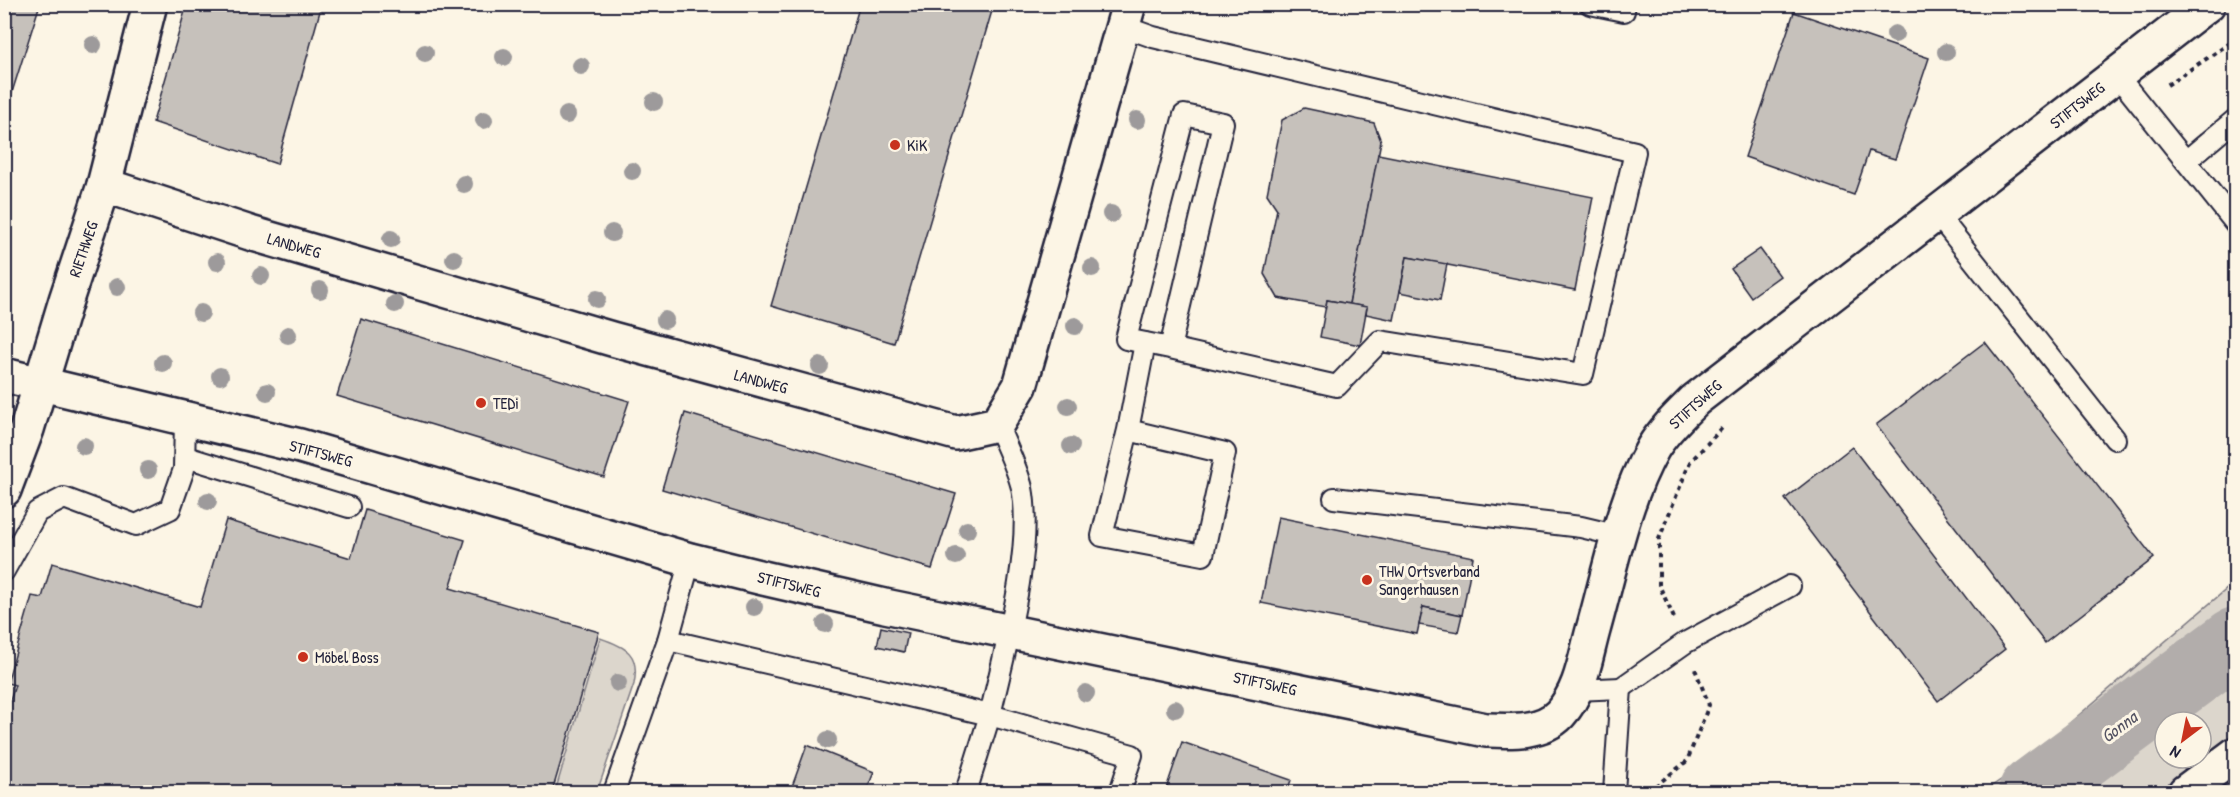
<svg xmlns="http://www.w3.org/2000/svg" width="2240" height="797" viewBox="0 0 2240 797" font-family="'Patrick Hand',sans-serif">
<rect width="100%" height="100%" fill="#fcf5e5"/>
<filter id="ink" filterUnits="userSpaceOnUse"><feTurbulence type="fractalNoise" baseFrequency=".0167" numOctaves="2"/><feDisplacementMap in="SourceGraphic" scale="12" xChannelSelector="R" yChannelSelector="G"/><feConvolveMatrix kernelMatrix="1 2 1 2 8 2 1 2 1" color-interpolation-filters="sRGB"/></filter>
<g filter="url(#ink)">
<!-- green -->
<g fill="#dcd6cc" stroke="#7f7c84" stroke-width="1.5" fill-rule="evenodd">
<path d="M2235,582V792H1983L2011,773ZM2165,722H2201V758H2165Z"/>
<path d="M600,638C627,647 640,654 634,684L597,792H555Z"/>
</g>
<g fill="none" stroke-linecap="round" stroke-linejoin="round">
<!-- river -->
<polyline stroke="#b2adab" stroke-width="68" points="2032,792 2236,641"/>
</g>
<!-- building -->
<g fill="#c6c1bb" stroke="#22223b" stroke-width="1.5">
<polygon points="4,4 40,4 7,108 4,108"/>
<polygon points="187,4 322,4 277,164 153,122"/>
<polygon points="860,4 994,4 894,343 771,306"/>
<polygon points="1794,12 1929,58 1895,159 1869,151 1854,195 1745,157"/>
<polygon points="1304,108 1374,123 1381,141 1349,304 1327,300 1326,307 1278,298 1264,274 1277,209 1267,194 1282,120"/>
<polygon points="1378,154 1593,197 1575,290 1407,257 1394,320 1366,314 1367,307 1349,304"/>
<polygon points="1760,249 1780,276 1751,297 1731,269"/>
<polygon points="1407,257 1447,264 1440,300 1400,292"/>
<polygon points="1327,300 1367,307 1360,345 1320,337"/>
<polygon points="361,319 629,401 604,477 337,396"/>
<polygon points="1985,342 2154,558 2045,643 1876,425"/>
<polygon points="685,413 956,494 932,569 662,489"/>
<polygon points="1852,447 2005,649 1938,701 1785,499"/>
<polygon points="365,510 465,540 450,588 599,632 552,792 4,792 4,720 15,685 7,683 32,596 42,598 52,563 200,607 226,520 351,558"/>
<polygon points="1278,517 1473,557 1462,615 1423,607 1417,634 1261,603"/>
<polygon points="1423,607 1462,615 1458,632 1419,625"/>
<polygon points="881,627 908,633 904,652 877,646"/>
<polygon points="1182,742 1291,780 1287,792 1165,792"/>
<polygon points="807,745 874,772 866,792 790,792"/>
</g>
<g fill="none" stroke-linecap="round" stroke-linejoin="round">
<!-- service casing -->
<g stroke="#22223b" stroke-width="24">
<g id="service">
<polyline points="1590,4 1624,11 1625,4"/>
<polyline points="1122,26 1153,37 1635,152 1583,374 1380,341 1337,386 1170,348 1223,123 1184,115 1126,339 1170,348"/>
<polyline points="2116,74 2236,224"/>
<polyline points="2186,161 2236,119"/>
<polyline points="1937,214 2115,439"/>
<path d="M997,424C1005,444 1017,467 1022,488C1034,549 1004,654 990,715L1132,755L1120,792"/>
<polyline points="1128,430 1225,453 1203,555 1102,536 1128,430 1145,343"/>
<polyline points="186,457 349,507"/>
<polyline points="1334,498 1581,527 1619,536"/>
<polyline points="4,571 37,512 64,498 136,525 170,509 184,469 185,419"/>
<polyline points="668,640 990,715 966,792"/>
<polyline points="1621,688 1685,643 1790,586"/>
<polyline points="1576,690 1621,688 1614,792"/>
<polyline points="614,792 668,640 690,560"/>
</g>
</g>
<!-- minor casing -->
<g stroke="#22223b" stroke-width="38">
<g id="minor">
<polyline points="104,185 250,233 612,339 956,433 997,424 1020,386 1129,4"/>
<path d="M4,375L300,446L690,560L763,578L885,606L1486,730C1510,731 1542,733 1560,714C1581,691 1585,659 1593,630C1610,570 1622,503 1653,448C1664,430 1680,415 1695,400L2208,4"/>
<polyline points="4,490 27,429 66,300 104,185 150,4"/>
</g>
</g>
<!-- secondary casing -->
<g stroke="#22223b" stroke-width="38">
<polyline id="secondary" points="2185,792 2236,754"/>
</g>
<!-- path -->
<g stroke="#22223b" stroke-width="4" stroke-dasharray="4.5 4.5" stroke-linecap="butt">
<polyline points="2167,85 2236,39"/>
<polyline points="1674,618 1659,585 1659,539 1690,462 1724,426"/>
<polyline points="1648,792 1687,761 1709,705 1695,669"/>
</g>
<!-- service -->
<use href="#service" stroke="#fcf5e5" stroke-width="20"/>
<!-- minor -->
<use href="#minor" stroke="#fcf5e5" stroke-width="33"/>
<!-- secondary -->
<use href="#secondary" stroke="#fcf5e5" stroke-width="33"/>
</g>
<!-- trees -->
<g fill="#9d9a9b">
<circle cx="1895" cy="34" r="9"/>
<circle cx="93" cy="45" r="9"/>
<circle cx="1946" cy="52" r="9"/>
<circle cx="425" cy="53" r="9"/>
<circle cx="504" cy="57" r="9"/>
<circle cx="581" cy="66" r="9"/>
<circle cx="654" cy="102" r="9"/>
<circle cx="567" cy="115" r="9"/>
<circle cx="484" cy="120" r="9"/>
<circle cx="1137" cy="120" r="9"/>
<circle cx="632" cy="171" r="9"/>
<circle cx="464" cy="184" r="9"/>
<circle cx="1111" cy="214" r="9"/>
<circle cx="612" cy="233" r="9"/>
<circle cx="391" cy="239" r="9"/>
<circle cx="454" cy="259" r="9"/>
<circle cx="217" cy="262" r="9"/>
<circle cx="1092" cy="268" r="9"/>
<circle cx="261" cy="276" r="9"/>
<circle cx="117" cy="287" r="9"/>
<circle cx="320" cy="290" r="9"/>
<circle cx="597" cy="299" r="9"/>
<circle cx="395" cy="304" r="9"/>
<circle cx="201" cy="313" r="9"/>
<circle cx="665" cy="320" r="9"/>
<circle cx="1075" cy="326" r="9"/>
<circle cx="288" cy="335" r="9"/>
<circle cx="163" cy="363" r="9"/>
<circle cx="820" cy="366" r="9"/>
<circle cx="220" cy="376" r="9"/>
<circle cx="267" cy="392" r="9"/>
<circle cx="1068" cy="406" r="9"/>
<circle cx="84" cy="446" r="9"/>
<circle cx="1071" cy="446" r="9"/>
<circle cx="148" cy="470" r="9"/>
<circle cx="208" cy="501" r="9"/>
<circle cx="967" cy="530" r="9"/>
<circle cx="956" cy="556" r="9"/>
<circle cx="754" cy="607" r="9"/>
<circle cx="825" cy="624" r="9"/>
<circle cx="618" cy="683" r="9"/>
<circle cx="1086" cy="693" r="9"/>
<circle cx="1175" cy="709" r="9"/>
<circle cx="828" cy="740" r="9"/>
</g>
</g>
<!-- markers -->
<g fill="#c8321e" stroke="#fcf5e5" stroke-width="2">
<circle cx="895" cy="145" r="6"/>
<circle cx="481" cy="403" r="6"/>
<circle cx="1367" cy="580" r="6"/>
<circle cx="303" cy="657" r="6"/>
</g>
<g text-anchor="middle" stroke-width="6" stroke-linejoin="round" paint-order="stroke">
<!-- street labels -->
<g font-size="16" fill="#22223b" stroke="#fcf5e5">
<text transform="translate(2077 105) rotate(-38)" y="6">STIFTSWEG</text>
<text transform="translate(294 245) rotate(16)" y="6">LANDWEG</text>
<text transform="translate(83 249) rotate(-71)" y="6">RIETHWEG</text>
<text transform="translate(761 381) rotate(15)" y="6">LANDWEG</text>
<text transform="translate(1695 404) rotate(-42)" y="6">STIFTSWEG</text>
<text transform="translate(321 453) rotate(15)" y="6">STIFTSWEG</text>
<text transform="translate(789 584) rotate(14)" y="6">STIFTSWEG</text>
<text transform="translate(1265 683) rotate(12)" y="6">STIFTSWEG</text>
</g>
<!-- poi labels -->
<g font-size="16" fill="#22223b" stroke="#fcf5e5" text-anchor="start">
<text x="907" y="151">KiK</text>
<text x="493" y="409">TEDi</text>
<text x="1379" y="577">THW Ortsverband<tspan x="1379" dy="18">Sangerhausen</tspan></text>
<text x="315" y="663">Möbel Boss</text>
</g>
<!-- water labels -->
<g font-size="18" font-style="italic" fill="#545362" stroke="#fcf5e5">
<text transform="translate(2119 727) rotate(-37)" y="6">Gonna</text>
</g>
</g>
<!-- margin -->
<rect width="2240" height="797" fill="none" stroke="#fcf5e5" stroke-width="24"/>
<rect x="12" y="12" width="2216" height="773" fill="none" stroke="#22223b" stroke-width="2" filter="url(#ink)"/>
<!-- north arrow -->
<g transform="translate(2183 740) rotate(212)"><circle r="28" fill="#fcf5e5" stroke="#a5a1a1" stroke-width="1.5"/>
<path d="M0-4.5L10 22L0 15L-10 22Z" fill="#c8321e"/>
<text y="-9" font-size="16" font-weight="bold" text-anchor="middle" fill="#22223b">N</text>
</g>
</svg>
